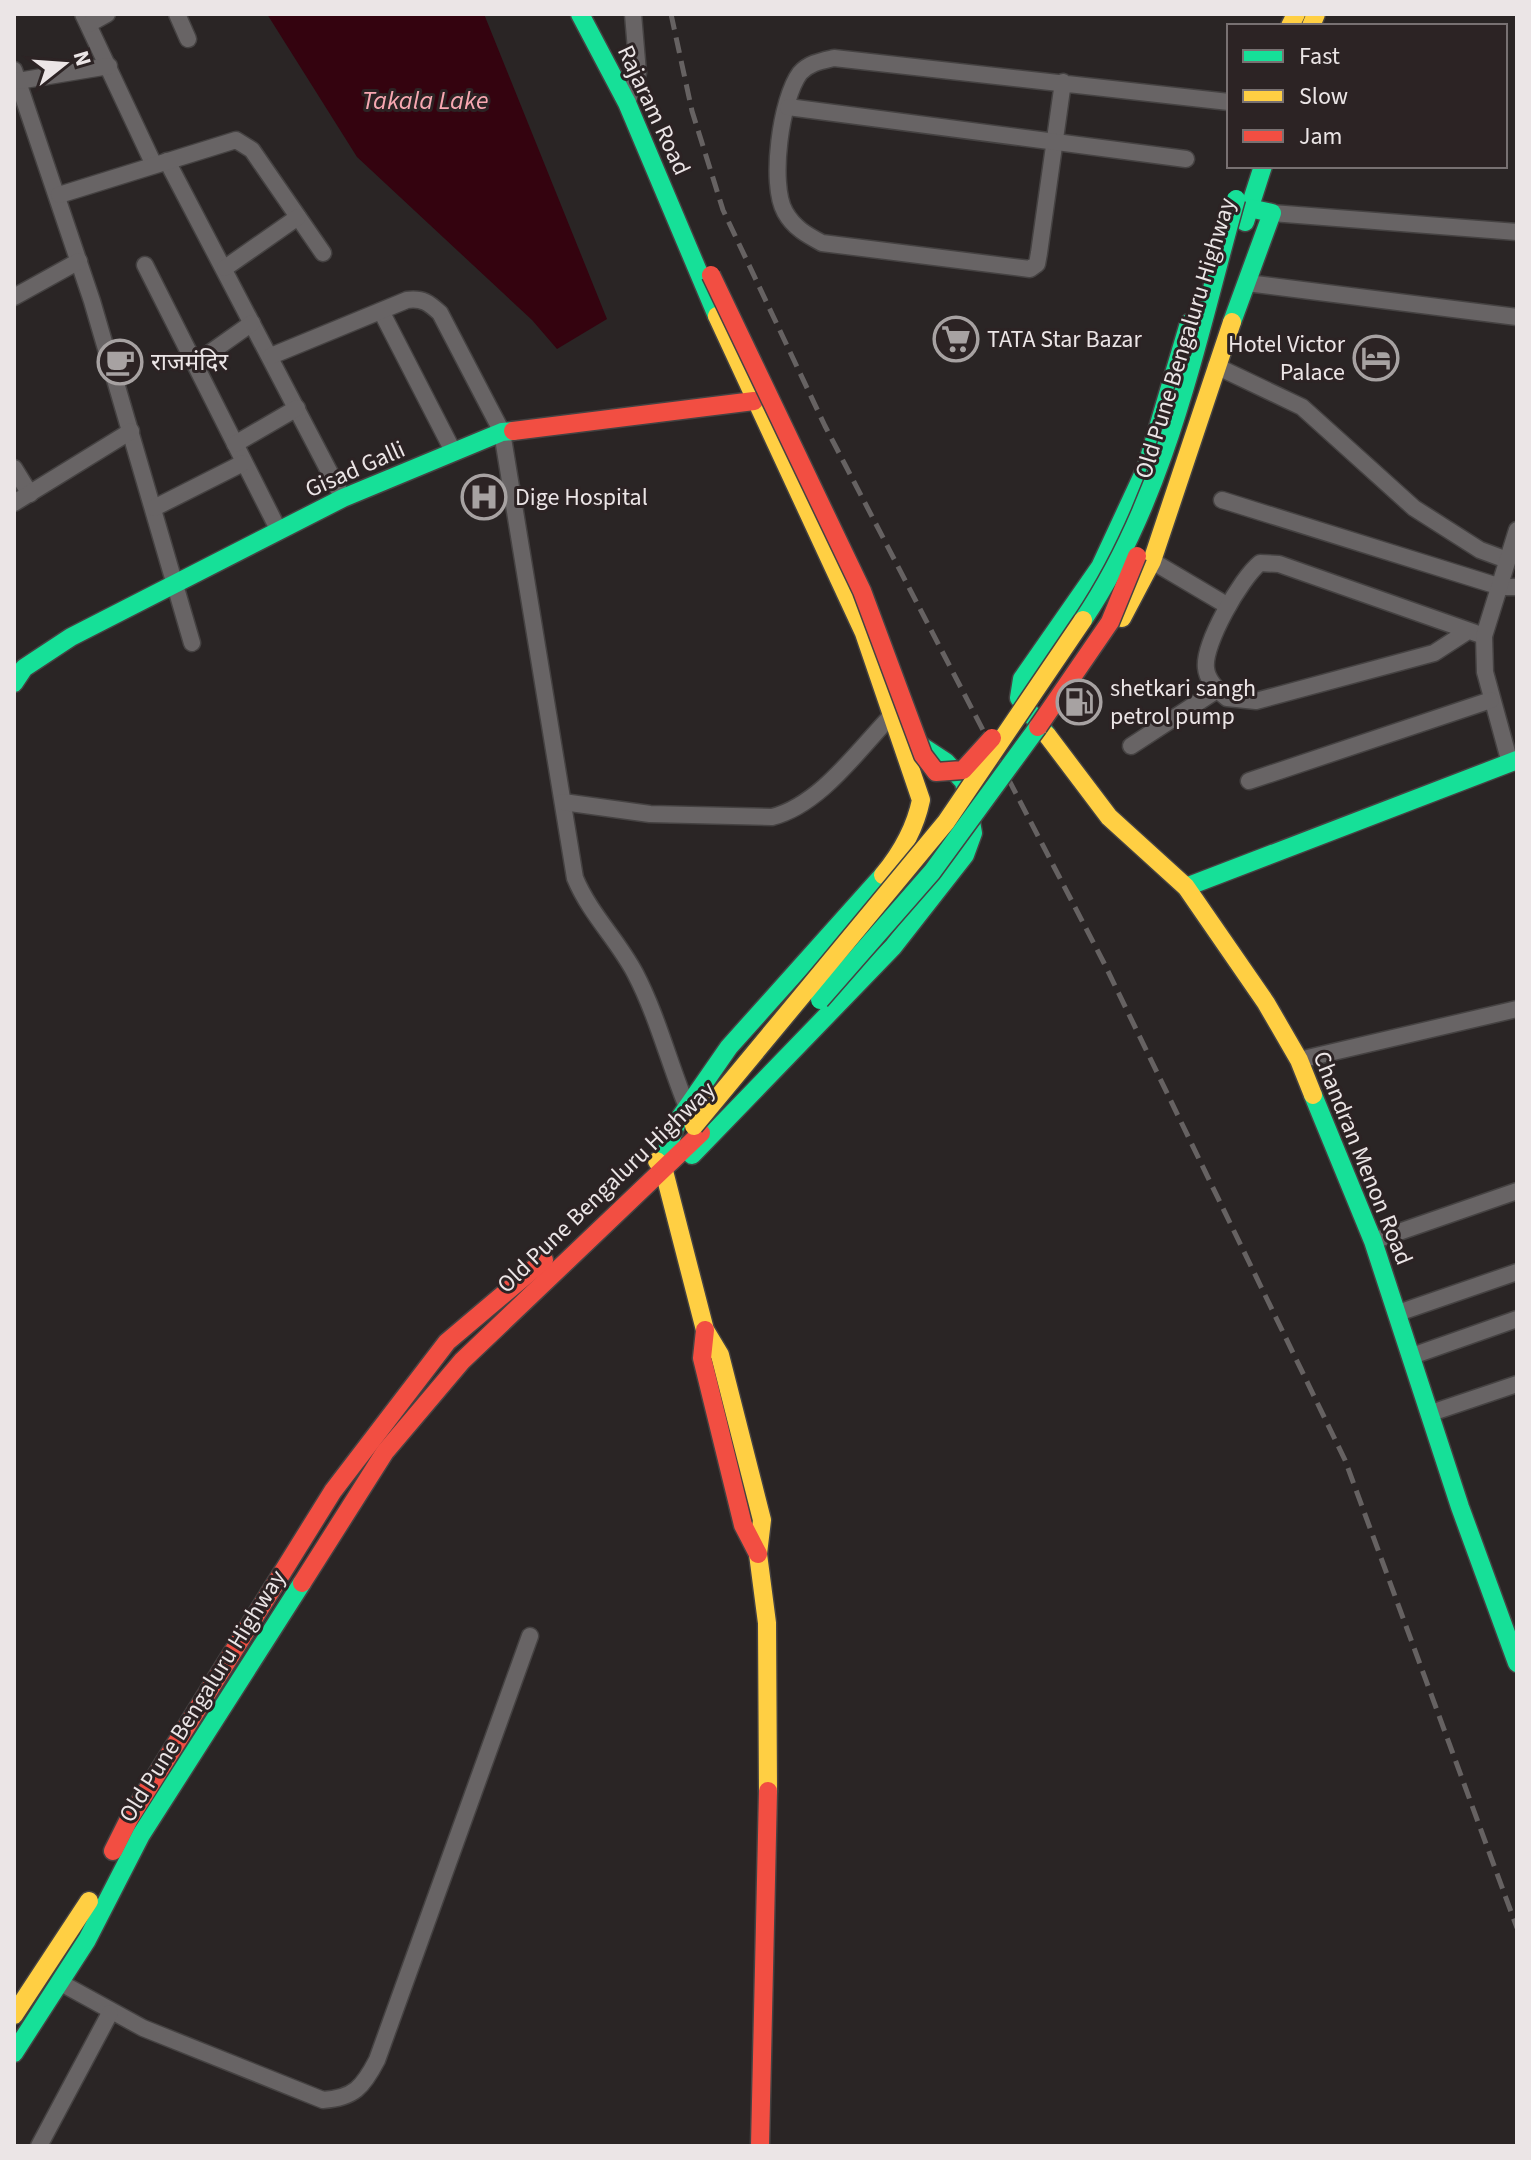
<svg xmlns="http://www.w3.org/2000/svg" width="1531" height="2160" viewBox="0 0 1531 2160" font-family="'Source Sans 3','Noto Sans Devanagari',sans-serif">
<rect width="100%" height="100%" fill="#2a2525"/>
<!-- water -->
<polygon fill="#34030f" points="267,14 484,14 607,319 557,349 532,320 357,157"/>
<g fill="none" stroke-linecap="round" stroke-linejoin="round">
<!-- street casing -->
<g stroke="#454242" stroke-width="19">
<g id="street">
<polyline points="83,14 154,165"/>
<polyline points="177,14 188,39"/>
<polyline points="89,24 107,14"/>
<polyline points="14,70 92,301 192,643"/>
<polyline points="18,81 109,66"/>
<path d="M1063,82L1039,253L1037,264L1030,269L822,243C807,235 794,228 785,212C769,184 781,98 800,73C809,63 821,61 834,58L1229,102"/>
<polyline points="627,103 638,73 633,14"/>
<polyline points="788,107 1186,159"/>
<polyline points="167,161 343,498"/>
<polyline points="59,195 236,140 252,150 323,253"/>
<polyline points="1272,213 1517,232"/>
<polyline points="145,265 279,531"/>
<polyline points="225,268 298,217"/>
<polyline points="1247,283 1517,317"/>
<polyline points="14,297 79,261"/>
<polyline points="381,311 453,451"/>
<path d="M271,356L407,300C423,298 429,303 440,313L502,432L575,878C590,914 617,939 635,973C657,1015 669,1063 687,1107"/>
<polyline points="197,362 252,323"/>
<polyline points="1216,366 1302,407 1414,508 1480,550 1507,560"/>
<polyline points="235,444 297,408"/>
<polyline points="14,468 30,494"/>
<polyline points="1222,500 1501,587 1517,587"/>
<polyline points="14,503 131,431"/>
<polyline points="154,508 243,463"/>
<polyline points="1152,561 1228,606"/>
<path d="M1468,631L1434,653L1256,701L1227,698C1217,690 1207,680 1206,668C1203,644 1241,578 1260,563L1279,564L1484,636"/>
<polyline points="1131,746 1217,690"/>
<polyline points="1510,763 1485,672 1484,636 1517,530"/>
<polyline points="1249,781 1491,700"/>
<path d="M563,802L650,814L772,817C820,805 858,750 892,715"/>
<polyline points="1299,1060 1517,1009"/>
<polyline points="1373,1241 1517,1191"/>
<polyline points="1398,1313 1517,1272"/>
<polyline points="1412,1356 1517,1319"/>
<polyline points="1431,1413 1517,1384"/>
<path d="M61,1983L143,2028L323,2100C354,2098 363,2087 377,2060L530,1636"/>
<polyline points="39,2146 110,2013"/>
</g>
</g>
<!-- fast casing -->
<g stroke="#454242" stroke-width="21">
<g id="fast">
<polyline points="580,14 627,103 717,316"/>
<polyline points="1245,222 1263,166"/>
<polyline points="1232,322 1272,213 1249,208"/>
<polyline points="14,683 24,668 71,637 343,498 502,432 513,431"/>
<polyline points="1047,735 1019,698 1022,679 1100,567 1146,468 1189,323"/>
<polyline points="1186,887 1517,760"/>
<polyline points="1313,1095 1373,1241 1460,1507 1517,1663"/>
<polyline points="666,1153 677,1122 729,1047 883,875"/>
<polyline points="692,1155 893,947 965,855 973,833 964,782 946,762 911,739"/>
<polyline points="14,2053 87,1940 141,1835 302,1583"/>
</g>
</g>
<!-- slow casing -->
<g stroke="#454242" stroke-width="21">
<g id="slow">
<polyline points="1290,26 1296,14"/>
<polyline points="1311,26 1316,14"/>
<path d="M717,316L864,633L921,800C915,829 902,852 883,875"/>
<polyline points="1122,618 1152,561 1232,322"/>
<polyline points="1047,735 1109,817 1186,887 1266,1003 1299,1060 1313,1095"/>
<polyline points="657,1161 664,1171 705,1330 720,1355 762,1520 758,1554 767,1623 768,1791"/>
<polyline points="14,2015 89,1901"/>
</g>
</g>
<!-- jam casing -->
<g stroke="#454242" stroke-width="21">
<g id="jam">
<polyline points="513,431 754,401"/>
<polyline points="705,1330 702,1358 743,1525 758,1554"/>
<polyline points="302,1583 385,1452 462,1361 701,1133"/>
<polyline points="113,1851 129,1819 333,1491 447,1342 544,1260"/>
<polyline points="760,2146 768,1791"/>
</g>
</g>
<!-- street -->
<use href="#street" stroke="#686465" stroke-width="16"/>
<!-- fast -->
<use href="#fast" stroke="#16e098" stroke-width="18"/>
<!-- slow -->
<use href="#slow" stroke="#ffcf43" stroke-width="18"/>
<!-- jam -->
<use href="#jam" stroke="#f24e42" stroke-width="18"/>
<!-- rail -->
<polyline stroke="#666262" stroke-width="5" stroke-dasharray="16 8" stroke-linecap="butt" points="671,14 692,111 723,210 825,426 1104,963 1345,1460 1517,1928"/>
<!-- fast-bridge casing -->
<g stroke="#454242" stroke-width="21" stroke-linecap="butt">
<g id="fast-bridge">
<path d="M1083,620C1167,495 1196,342 1236,199"/>
<polyline points="820,1000 932,872 1038,727"/>
</g>
</g>
<!-- slow-bridge casing -->
<g stroke="#454242" stroke-width="21" stroke-linecap="butt">
<polyline id="slow-bridge" points="694,1126 946,822 1083,620"/>
</g>
<!-- jam-bridge casing -->
<g stroke="#454242" stroke-width="21" stroke-linecap="butt">
<g id="jam-bridge">
<polyline points="711,275 862,591 923,755 936,772 963,770 992,738"/>
<polyline points="1038,727 1110,622 1137,556"/>
</g>
</g>
<!-- fast-bridge -->
<use href="#fast-bridge" stroke="#16e098" stroke-width="18"/>
<!-- slow-bridge -->
<use href="#slow-bridge" stroke="#ffcf43" stroke-width="18"/>
<!-- jam-bridge -->
<use href="#jam-bridge" stroke="#f24e42" stroke-width="18"/>
</g>
<!-- icons -->
<defs>
<g id="supermarket-ring" transform="scale(2.3)"><circle r="9.5" fill="#2c2324" stroke="#a7a2a2" stroke-width="1.5"/><path d="M-6-5.5h2.5l.6 2H6L4.5 2H-2.5L-4.4-4H-6ZM-1.5 3.2a1.3 1.3 0 1 0 .1 0ZM3 3.2a1.3 1.3 0 1 0 .1 0Z" fill="#a7a2a2"/></g>
<g id="hotel-ring" transform="scale(2.3)"><circle r="9.5" fill="#2c2324" stroke="#a7a2a2" stroke-width="1.5"/><path d="M-6-4.5h1.5V1H6V5H4.5V3h-9V5H-6ZM-4 0a1.8 1.8 0 1 1 3.6 0ZM.5 0V-2.5h3Q6-2.5 6 0Z" fill="#a7a2a2"/></g>
<g id="cafe-ring" transform="scale(2.3)"><circle r="9.5" fill="#2c2324" stroke="#a7a2a2" stroke-width="1.5"/><path d="M-5.5-4.5H6V0H3Q3 3.5 0 3.5H-2.5Q-5.5 3.5-5.5 0ZM3-3.2v2h1.7v-2ZM-6 4.5H4V6H-6Z" fill="#a7a2a2"/></g>
<g id="hospital-ring" transform="scale(2.3)"><circle r="9.5" fill="#2c2324" stroke="#a7a2a2" stroke-width="1.5"/><path d="M-5-5h3v3.5h4V-5h3V5h-3V1.5h-4V5h-3Z" fill="#a7a2a2"/></g>
<g id="fuel-ring" transform="scale(2.3)"><circle r="9.5" fill="#2c2324" stroke="#a7a2a2" stroke-width="1.5"/><path d="M-5.5-6h7V0h2V4h1.3V-2.5L3-4.5l.8-.8L6-3V5H2.5V1h-1V6h-7ZM-4.2-4.7v3.2H.2V-4.7Z" fill="#a7a2a2"/></g>
</defs>
<g fill-rule="evenodd">
<use href="#supermarket-ring" x="956" y="339"/>
<use href="#hotel-ring" x="1376" y="358"/>
<use href="#cafe-ring" x="120" y="362"/>
<use href="#hospital-ring" x="484" y="497"/>
<use href="#fuel-ring" x="1079" y="702"/>
</g>
<g text-anchor="middle" stroke-width="6" stroke-linejoin="round" paint-order="stroke">
<!-- street labels -->
<g font-size="24" fill="#ebe5e6" stroke="#2c2324">
<text transform="translate(654 110) rotate(65)" y="8">Rajaram Road</text>
<text transform="translate(1185 338) rotate(-73)" y="8">Old Pune Bengaluru Highway</text>
<text transform="translate(355 469) rotate(-24)" y="8">Gisad Galli</text>
<text transform="translate(1363 1158) rotate(68)" y="8">Chandran Menon Road</text>
<text transform="translate(606 1187) rotate(-44)" y="8">Old Pune Bengaluru Highway</text>
<text transform="translate(202 1696) rotate(-58)" y="8">Old Pune Bengaluru Highway</text>
</g>
<!-- poi labels -->
<g font-size="24" fill="#ebe5e6" stroke="#2c2324" text-anchor="start">
<text x="987" y="347">TATA Star Bazar</text>
<text x="1345" y="352" text-anchor="end">Hotel Victor<tspan x="1345" dy="28">Palace</tspan></text>
<text x="151" y="370">राजमंदिर</text>
<text x="515" y="505">Dige Hospital</text>
<text x="1110" y="696">shetkari sangh<tspan x="1110" dy="28">petrol pump</tspan></text>
</g>
<!-- water labels -->
<g font-size="26" font-style="italic" fill="#f7a7b1" stroke="#2c2324">
<text x="425" y="109">Takala Lake</text>
</g>
</g>
<!-- border -->
<rect width="1531" height="2160" fill="none" stroke="#ebe5e6" stroke-width="32"/>
<!-- legend -->
<rect x="1227" y="24" width="280" height="144" fill="#2c2324" stroke="#787172" stroke-width="2"/>
<rect x="1243" y="50" width="40" height="12" fill="#16e098" stroke="#787172" stroke-width="2"/>
<text x="1299" y="64" font-size="24" fill="#ebe5e6">Fast</text>
<rect x="1243" y="90" width="40" height="12" fill="#ffcf43" stroke="#787172" stroke-width="2"/>
<text x="1299" y="104" font-size="24" fill="#ebe5e6">Slow</text>
<rect x="1243" y="130" width="40" height="12" fill="#f24e42" stroke="#787172" stroke-width="2"/>
<text x="1299" y="144" font-size="24" fill="#ebe5e6">Jam</text>
<!-- north arrow -->
<g transform="translate(64 64) rotate(73)" stroke="#2c2324" stroke-width="6" paint-order="stroke">
<path d="M0-6L14 30L0 20L-14 30Z" fill="#ebe5e6"/>
<text y="-12" font-size="22" font-weight="bold" text-anchor="middle" fill="#ebe5e6">N</text>
</g>
</svg>
